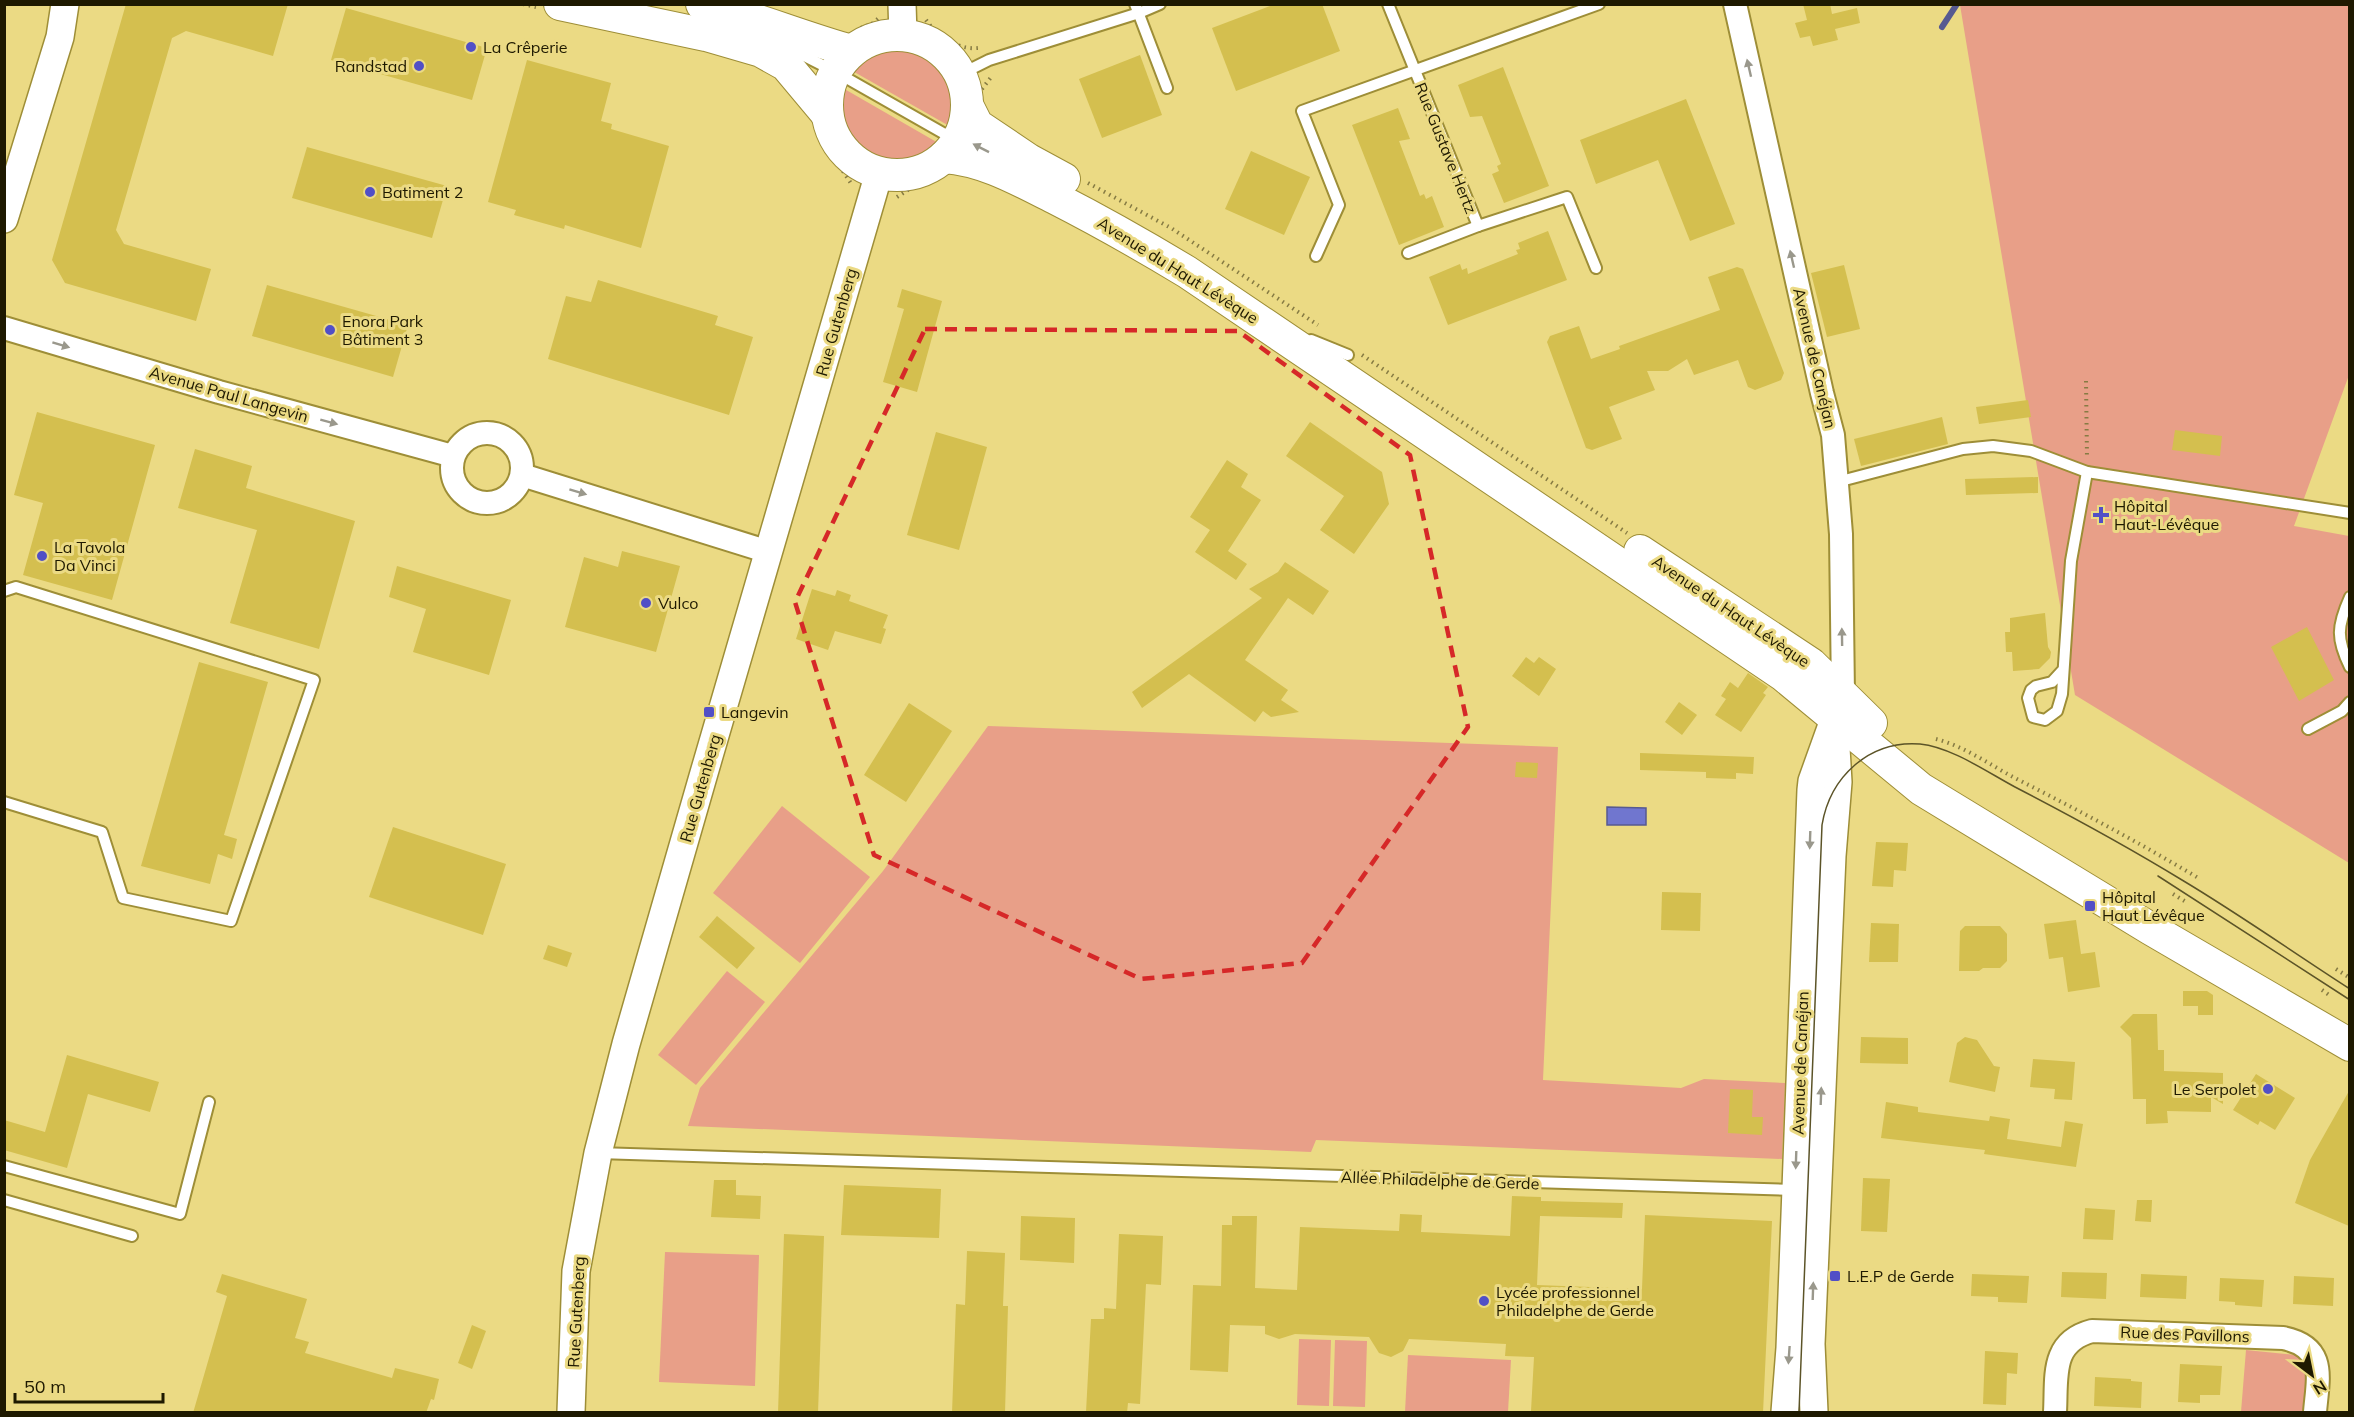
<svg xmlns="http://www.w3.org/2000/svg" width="2354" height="1417" viewBox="0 0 2354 1417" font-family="Mulish,sans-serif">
<rect width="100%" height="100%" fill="#ebda84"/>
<!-- green -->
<g fill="#e89f88">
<polygon points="1960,5 2349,5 2349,375 2294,526 2349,536 2349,863 2075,695"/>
<path d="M895,45C938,49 966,86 951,127L849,69C862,54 875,47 895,45Z"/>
<path d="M841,87L940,144C932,151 924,158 913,161C871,172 824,129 841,87Z"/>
<polygon points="988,726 1558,747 1543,1080 1681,1088 1704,1079 1785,1083 1782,1159 1316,1140 1311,1152 688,1126 700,1088 883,871"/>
<polygon points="782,806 870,877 800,963 713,893"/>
<polygon points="727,971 765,1002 696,1085 658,1055"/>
<polygon points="665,1252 759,1255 755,1386 659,1382"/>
<polygon points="1299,1339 1331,1340 1329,1406 1297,1405"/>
<polygon points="1335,1340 1367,1341 1365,1407 1333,1406"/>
<polygon points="2246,1350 2306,1356 2309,1412 2241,1412"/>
<polygon points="1408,1355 1511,1360 1508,1412 1405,1412"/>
</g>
<!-- water -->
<polygon fill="#7076cf" stroke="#575a91" stroke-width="1.5" points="1607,807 1646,808 1646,825 1607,825"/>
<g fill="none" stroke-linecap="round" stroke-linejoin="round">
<!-- stream -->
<polyline stroke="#575a91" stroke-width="6" points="1942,27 1957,4"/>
</g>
<!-- building -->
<g fill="#d4bf4f">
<polygon points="126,4 288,4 273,56 186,31 172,38 116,230 124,244 211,269 196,321 65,283 52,260"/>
<polygon points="1275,4 1322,4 1340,51 1236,91 1212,28"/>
<polygon points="1803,4 1830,4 1832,14 1857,8 1860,23 1835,29 1838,40 1813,46 1810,36 1800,38 1795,23 1807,20"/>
<polygon points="346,8 487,48 472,100 331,60"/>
<polygon points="1140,55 1162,115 1102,138 1079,79"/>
<polygon points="527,60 611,83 601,121 612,124 611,129 669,146 641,248 565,225 564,229 514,215 516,210 488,202"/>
<polygon points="1503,67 1549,186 1504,203 1492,174 1499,171 1497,166 1501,164 1482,116 1470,117 1458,85"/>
<polygon points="1686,99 1735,224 1690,241 1658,160 1596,184 1580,140"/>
<polygon points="1398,108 1410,139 1399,141 1420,196 1424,194 1426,199 1432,196 1444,227 1399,245 1352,125"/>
<polygon points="307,147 447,186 432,238 292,198"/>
<polygon points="1251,151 1310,177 1284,235 1225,209"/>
<polygon points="1548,231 1567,280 1448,325 1429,277 1460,264 1462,270 1467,268 1468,274 1518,254 1516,250 1520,249 1518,243"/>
<polygon points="1844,265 1860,329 1827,337 1811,273"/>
<polygon points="1737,267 1743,269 1784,373 1781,380 1755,390 1748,387 1738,360 1694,375 1687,359 1668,371 1647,371 1655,390 1609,407 1622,439 1592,450 1586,448 1547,342 1550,336 1579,326 1591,359 1620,349 1619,346 1720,310 1708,277"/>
<polygon points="598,280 718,316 715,325 753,337 729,415 548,359 566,296 591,302"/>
<polygon points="267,285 408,325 393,377 252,336"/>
<polygon points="902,289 942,301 917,392 883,382 904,309 897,307"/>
<polygon points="2028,400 2031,417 1979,424 1976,407"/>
<polygon points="37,412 155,445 112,600 23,575 43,503 14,495"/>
<polygon points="1942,417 1948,444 1861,466 1854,439"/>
<polygon points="1310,422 1382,472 1389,504 1354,554 1320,530 1344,496 1286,456"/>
<polygon points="2175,430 2222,436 2220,456 2172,450"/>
<polygon points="936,432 987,447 959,550 907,535"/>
<polygon points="195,449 252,466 246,488 355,521 319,649 230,623 257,530 178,508"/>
<polygon points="1227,460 1248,474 1241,487 1261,500 1228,551 1247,564 1236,580 1195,552 1210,530 1190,517"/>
<polygon points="2038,477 2038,493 1966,495 1965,479"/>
<polygon points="622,551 680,566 656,652 565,627 584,557 618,567"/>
<polygon points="1285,562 1329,591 1313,615 1288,598 1245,660 1288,690 1281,700 1299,712 1271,717 1263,711 1255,722 1189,674 1142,708 1132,692 1262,598 1249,589 1278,572"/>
<polygon points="397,566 511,600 489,675 413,652 426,609 389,597"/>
<polygon points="812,589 835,596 837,590 851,595 849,601 888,615 883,628 886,629 881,644 835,631 828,650 796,639"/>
<polygon points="2045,613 2048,647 2051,652 2050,658 2039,669 2013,671 2012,652 2006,652 2005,632 2010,632 2010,618"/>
<polygon points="2307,627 2334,680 2299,701 2271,647"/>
<polygon points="1526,657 1534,663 1539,657 1556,669 1539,696 1512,676"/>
<polygon points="199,662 268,682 224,835 237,839 232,859 218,854 210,884 141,866"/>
<polygon points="1748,673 1768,687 1763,693 1766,695 1741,732 1715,715 1726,699 1721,696 1730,682 1738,688"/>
<polygon points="1679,702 1697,715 1682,735 1665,722"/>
<polygon points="909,703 952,731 906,802 864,775"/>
<polygon points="1640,753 1754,757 1753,774 1736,773 1736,779 1706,778 1706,772 1640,770"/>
<polygon points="1516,762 1538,763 1537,778 1515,777"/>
<polygon points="393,827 506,864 483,935 369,897"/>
<polygon points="1876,842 1908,843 1906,871 1894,870 1893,887 1872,886"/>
<polygon points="1662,892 1701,893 1700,931 1661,930"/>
<polygon points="717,916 755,948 737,969 699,937"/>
<polygon points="2076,920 2081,954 2095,952 2100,987 2068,992 2063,957 2049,959 2044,924"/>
<polygon points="1871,923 1899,924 1898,962 1869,962"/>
<polygon points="1965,926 2000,926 2007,934 2007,961 2000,968 1983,968 1979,971 1959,971 1960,931"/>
<polygon points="548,945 572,953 567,967 543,959"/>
<polygon points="2183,991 2207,991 2213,995 2213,1015 2198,1015 2198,1006 2183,1006"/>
<polygon points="2133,1014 2157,1014 2158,1050 2164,1050 2164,1071 2223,1073 2223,1104 2211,1097 2211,1112 2167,1111 2168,1123 2146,1124 2146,1099 2133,1099 2131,1038 2120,1027"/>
<polygon points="1861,1037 1908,1038 1908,1064 1860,1063"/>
<polygon points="1965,1037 1977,1040 1994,1066 2000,1067 1995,1092 1949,1082 1957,1043"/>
<polygon points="67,1055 159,1082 150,1112 88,1094 67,1168 4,1150 4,1120 45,1132"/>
<polygon points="2033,1059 2075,1062 2072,1100 2054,1099 2055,1089 2030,1087"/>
<polygon points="2256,1074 2295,1098 2275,1130 2260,1121 2258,1125 2233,1110"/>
<polygon points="1730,1089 1753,1090 1752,1117 1763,1117 1762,1135 1728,1133"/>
<polygon points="2349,1091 2349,1226 2295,1203 2310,1160"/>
<polygon points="1886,1102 1918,1107 1918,1112 1989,1121 1990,1116 2010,1119 2007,1139 2061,1147 2065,1121 2083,1124 2076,1167 1984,1154 1985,1150 1881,1138"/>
<polygon points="1863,1178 1890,1179 1887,1232 1861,1231"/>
<polygon points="714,1180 736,1180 736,1195 761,1196 760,1219 711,1217"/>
<polygon points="844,1185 941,1189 939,1238 841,1235"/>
<polygon points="1512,1196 1541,1197 1541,1201 1623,1203 1622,1218 1540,1216 1537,1285 1642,1289 1645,1215 1772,1221 1763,1413 1531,1411 1534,1357 1505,1356 1506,1344 1409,1339 1403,1351 1391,1357 1379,1353 1369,1337 1295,1334 1279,1339 1265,1334 1265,1326 1230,1325 1228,1372 1190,1370 1193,1285 1221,1286 1222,1225 1232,1225 1232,1216 1257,1216 1255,1288 1297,1290 1300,1227 1399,1231 1400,1214 1422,1215 1421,1232 1510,1236"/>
<polygon points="2137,1200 2152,1200 2151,1222 2135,1221"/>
<polygon points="2085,1208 2115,1210 2113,1240 2083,1239"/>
<polygon points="1021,1216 1075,1218 1074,1263 1020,1260"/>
<polygon points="784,1234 824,1236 818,1413 778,1413"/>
<polygon points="1119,1234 1163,1236 1161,1285 1146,1284 1140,1404 1128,1403 1127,1413 1086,1412 1091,1319 1104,1319 1104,1308 1116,1309"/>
<polygon points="967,1251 1005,1253 1003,1306 1008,1306 1005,1413 952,1413 956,1304 965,1305"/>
<polygon points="2062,1272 2107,1273 2106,1299 2061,1297"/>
<polygon points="222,1274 307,1299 295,1338 309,1342 305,1353 392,1378 395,1368 439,1379 434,1400 431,1399 426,1413 193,1413 227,1296 216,1292"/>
<polygon points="1972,1274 2029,1276 2027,1303 1998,1302 1998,1297 1971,1296"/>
<polygon points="2141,1274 2187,1276 2186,1299 2140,1297"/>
<polygon points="2294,1276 2334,1278 2333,1306 2293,1304"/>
<polygon points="2220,1278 2264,1280 2262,1307 2235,1305 2235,1302 2219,1301"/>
<polygon points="472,1325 486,1331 472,1369 458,1363"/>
<polygon points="1985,1351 2018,1353 2017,1374 2007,1373 2006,1405 1983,1404"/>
<polygon points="2180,1364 2222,1366 2220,1395 2200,1395 2200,1403 2178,1402"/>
<polygon points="2095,1377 2131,1379 2131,1381 2142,1382 2141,1408 2094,1406"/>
</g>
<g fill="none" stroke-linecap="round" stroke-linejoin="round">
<!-- service casing -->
<g stroke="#9e8e37" stroke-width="14">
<g id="service">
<polyline points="1135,4 1167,88"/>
<polyline points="1388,4 1478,226"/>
<polyline points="775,41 834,71 943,133 960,137 992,154"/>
<polyline points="961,74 989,60 1139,13 1160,4"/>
<polyline points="1408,253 1478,226 1567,197 1596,268"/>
<polyline points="1316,256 1339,205 1302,111 1599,4"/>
<polyline points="1311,340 1348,355"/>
<polyline points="1837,482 1963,449 1993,446 2031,451 2087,472 2350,513"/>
<polyline points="4,591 16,587 314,680 231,921 123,898 102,832 4,802"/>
<path d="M2350,597C2337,626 2336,639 2350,667"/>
<polyline points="2063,670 2052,682 2036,686 2031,690 2028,698 2033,717 2045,720 2057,711 2062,694 2071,561 2087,472"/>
<polyline points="2308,729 2342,711 2350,702"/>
<polyline points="598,1153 1794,1190"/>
<polyline points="4,1166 180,1214 209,1102"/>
<polyline points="4,1200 132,1236"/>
</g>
</g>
<!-- minor casing -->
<g stroke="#9e8e37" stroke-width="26">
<g id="minor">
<polyline points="1735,4 1822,393 1833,435 1841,534 1843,696"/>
<polyline points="4,328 219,392 453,456"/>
<circle cx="487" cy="468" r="35"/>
<polyline points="522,475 769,552"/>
<path d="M2055,1412C2057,1377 2050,1342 2092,1331L2283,1338C2327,1347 2318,1377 2315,1412"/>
</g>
</g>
<!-- tertiary casing -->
<g stroke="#9e8e37" stroke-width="30">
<g id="tertiary">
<polyline points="902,4 903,35"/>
<polyline points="4,219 60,37 65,4"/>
<polyline points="571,1412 576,1271 598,1153 626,1044 704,773 879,173"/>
<polyline points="1785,1412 1790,1348 1811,790 1812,781 1841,700"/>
<polyline points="1814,1412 1811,1344 1832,856 1838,782 1835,731"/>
</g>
</g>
<!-- secondary casing -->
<g stroke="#9e8e37" stroke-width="34">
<g id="secondary">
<polyline points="560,4 706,35 761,51 786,65 827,114"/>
<path d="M702,4C753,17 801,37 851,51"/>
<circle cx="897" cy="105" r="70"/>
<polyline points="968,107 977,125 1029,160 1064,179"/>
<path d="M944,157C985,160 1019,180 1055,198C1100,221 1144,246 1187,272L1783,675L1921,789L2151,929L2350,1045"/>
<polyline points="1640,551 1811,664 1871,723"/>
</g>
</g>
<!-- path -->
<g stroke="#867b43" stroke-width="4" stroke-dasharray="1.5 4.5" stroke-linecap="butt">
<polyline points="523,4 536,7"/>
<path d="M926,20C937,36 958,50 978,48"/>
<polyline points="861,28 872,24 880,17"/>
<polyline points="982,89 992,76"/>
<polyline points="820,136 852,185"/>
<polyline points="1088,183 1171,228 1318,325"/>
<polyline points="897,197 914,186 933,179"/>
<polyline points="1362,355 1627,533"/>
<polyline points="2086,381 2087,458"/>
<path d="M1936,739C1964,746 1990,765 2015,778C2078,810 2140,843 2200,879"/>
<polyline points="2173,894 2186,902"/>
<polyline points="2336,969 2350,978"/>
<polyline points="2322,990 2329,995"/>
</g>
<!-- service -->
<use href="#service" stroke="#fff" stroke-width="10"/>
<!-- minor -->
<use href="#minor" stroke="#fff" stroke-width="22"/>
<!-- tertiary -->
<use href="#tertiary" stroke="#fff" stroke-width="27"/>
<!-- secondary -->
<use href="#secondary" stroke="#fff" stroke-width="32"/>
<!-- tram -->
<g stroke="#5c5428" stroke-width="1.5">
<polyline points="2158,876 2350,1000"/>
<path d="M1799,1412L1822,825C1830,777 1869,740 1920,744C1951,747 1987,772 2015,787C2071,816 2128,847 2182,880C2239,914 2294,953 2350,989"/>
</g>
</g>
<!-- one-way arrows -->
<defs><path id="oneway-solid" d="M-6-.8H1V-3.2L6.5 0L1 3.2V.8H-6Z" transform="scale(1.5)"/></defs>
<g fill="#9a988c">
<use href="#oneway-solid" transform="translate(1749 68) rotate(-103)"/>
<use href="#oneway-solid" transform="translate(981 148) rotate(-153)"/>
<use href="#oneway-solid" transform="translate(1792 259) rotate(-103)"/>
<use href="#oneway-solid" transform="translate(61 345) rotate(17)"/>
<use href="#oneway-solid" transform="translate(329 422) rotate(15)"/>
<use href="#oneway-solid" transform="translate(578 492) rotate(17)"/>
<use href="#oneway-solid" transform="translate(1842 637) rotate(-91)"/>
<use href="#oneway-solid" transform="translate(1810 840) rotate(92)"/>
<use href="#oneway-solid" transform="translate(1821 1096) rotate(-88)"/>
<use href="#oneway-solid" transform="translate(1796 1160) rotate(92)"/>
<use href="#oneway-solid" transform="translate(1813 1291) rotate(-88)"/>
<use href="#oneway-solid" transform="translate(1789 1355) rotate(94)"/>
</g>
<!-- marked area -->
<path fill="none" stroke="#d62828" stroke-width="4.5" stroke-dasharray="12 8" stroke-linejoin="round" d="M925,329L1238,331L1410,455L1468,727L1302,963L1141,979L874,855L795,602Z"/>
<!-- markers -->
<g fill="#514fc6" stroke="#ebda84" stroke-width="2">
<circle cx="471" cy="47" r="6"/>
<circle cx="419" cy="66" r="6"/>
<circle cx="370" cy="192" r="6"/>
<circle cx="330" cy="330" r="6"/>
<path d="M2098 506h6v6h6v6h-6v6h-6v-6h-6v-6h6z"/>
<circle cx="42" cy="556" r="6"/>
<circle cx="646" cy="603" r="6"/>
<rect x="703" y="706" width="12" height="12" rx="3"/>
<rect x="2084" y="900" width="12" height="12" rx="3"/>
<circle cx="2268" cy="1089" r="6"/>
<rect x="1829" y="1270" width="12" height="12" rx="3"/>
<circle cx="1484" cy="1301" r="6"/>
</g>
<g text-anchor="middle" stroke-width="6" stroke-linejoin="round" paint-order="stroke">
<!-- poi labels -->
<g font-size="16" fill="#1e1900" stroke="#ebda84" text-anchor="start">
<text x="483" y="53">La Crêperie</text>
<text x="407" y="72" text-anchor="end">Randstad</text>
<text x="382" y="198">Batiment 2</text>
<text x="342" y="327">Enora Park<tspan x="342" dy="18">Bâtiment 3</tspan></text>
<text x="2114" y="512">Hôpital<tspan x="2114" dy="18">Haut-Lévêque</tspan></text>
<text x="54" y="553">La Tavola<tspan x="54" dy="18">Da Vinci</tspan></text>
<text x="658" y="609">Vulco</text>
<text x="721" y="718">Langevin</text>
<text x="2102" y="903">Hôpital<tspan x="2102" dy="18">Haut Lévêque</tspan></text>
<text x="2256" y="1095" text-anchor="end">Le Serpolet</text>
<text x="1847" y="1282">L.E.P de Gerde</text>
<text x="1496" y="1298">Lycée professionnel<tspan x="1496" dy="18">Philadelphe de Gerde</tspan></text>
</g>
<!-- street labels -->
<g font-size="16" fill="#1e1900" stroke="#ebda84">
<text transform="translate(1446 148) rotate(68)" y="6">Rue Gustave Hertz</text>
<text transform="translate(1178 270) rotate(32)" y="6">Avenue du Haut Lévèque</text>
<text transform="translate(836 322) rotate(-74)" y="6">Rue Gutenberg</text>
<text transform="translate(1815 358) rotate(77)" y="6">Avenue de Canéjan</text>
<text transform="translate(229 394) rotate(16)" y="6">Avenue Paul Langevin</text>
<text transform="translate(1731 611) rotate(34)" y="6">Avenue du Haut Lévèque</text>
<text transform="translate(700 788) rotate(-74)" y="6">Rue Gutenberg</text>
<text transform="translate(1800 1063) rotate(-88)" y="6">Avenue de Canéjan</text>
<text transform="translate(1440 1180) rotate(2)" y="6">Allée Philadelphe de Gerde</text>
<text transform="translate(576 1312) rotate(-87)" y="6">Rue Gutenberg</text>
<text transform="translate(2185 1334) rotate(2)" y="6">Rue des Pavillons</text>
</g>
</g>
<!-- border -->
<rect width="2354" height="1417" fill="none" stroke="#1e1900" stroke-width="12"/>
<!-- north arrow -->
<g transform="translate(2312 1375) rotate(148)" stroke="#ebda84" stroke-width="4.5" paint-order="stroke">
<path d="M0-4.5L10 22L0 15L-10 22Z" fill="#1e1900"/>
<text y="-9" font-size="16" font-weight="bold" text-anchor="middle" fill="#1e1900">N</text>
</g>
<!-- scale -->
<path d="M15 1393v9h148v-9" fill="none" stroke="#1e1900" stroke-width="3"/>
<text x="24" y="1393" font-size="18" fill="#1e1900" stroke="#ebda84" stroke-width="4.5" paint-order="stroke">50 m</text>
</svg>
